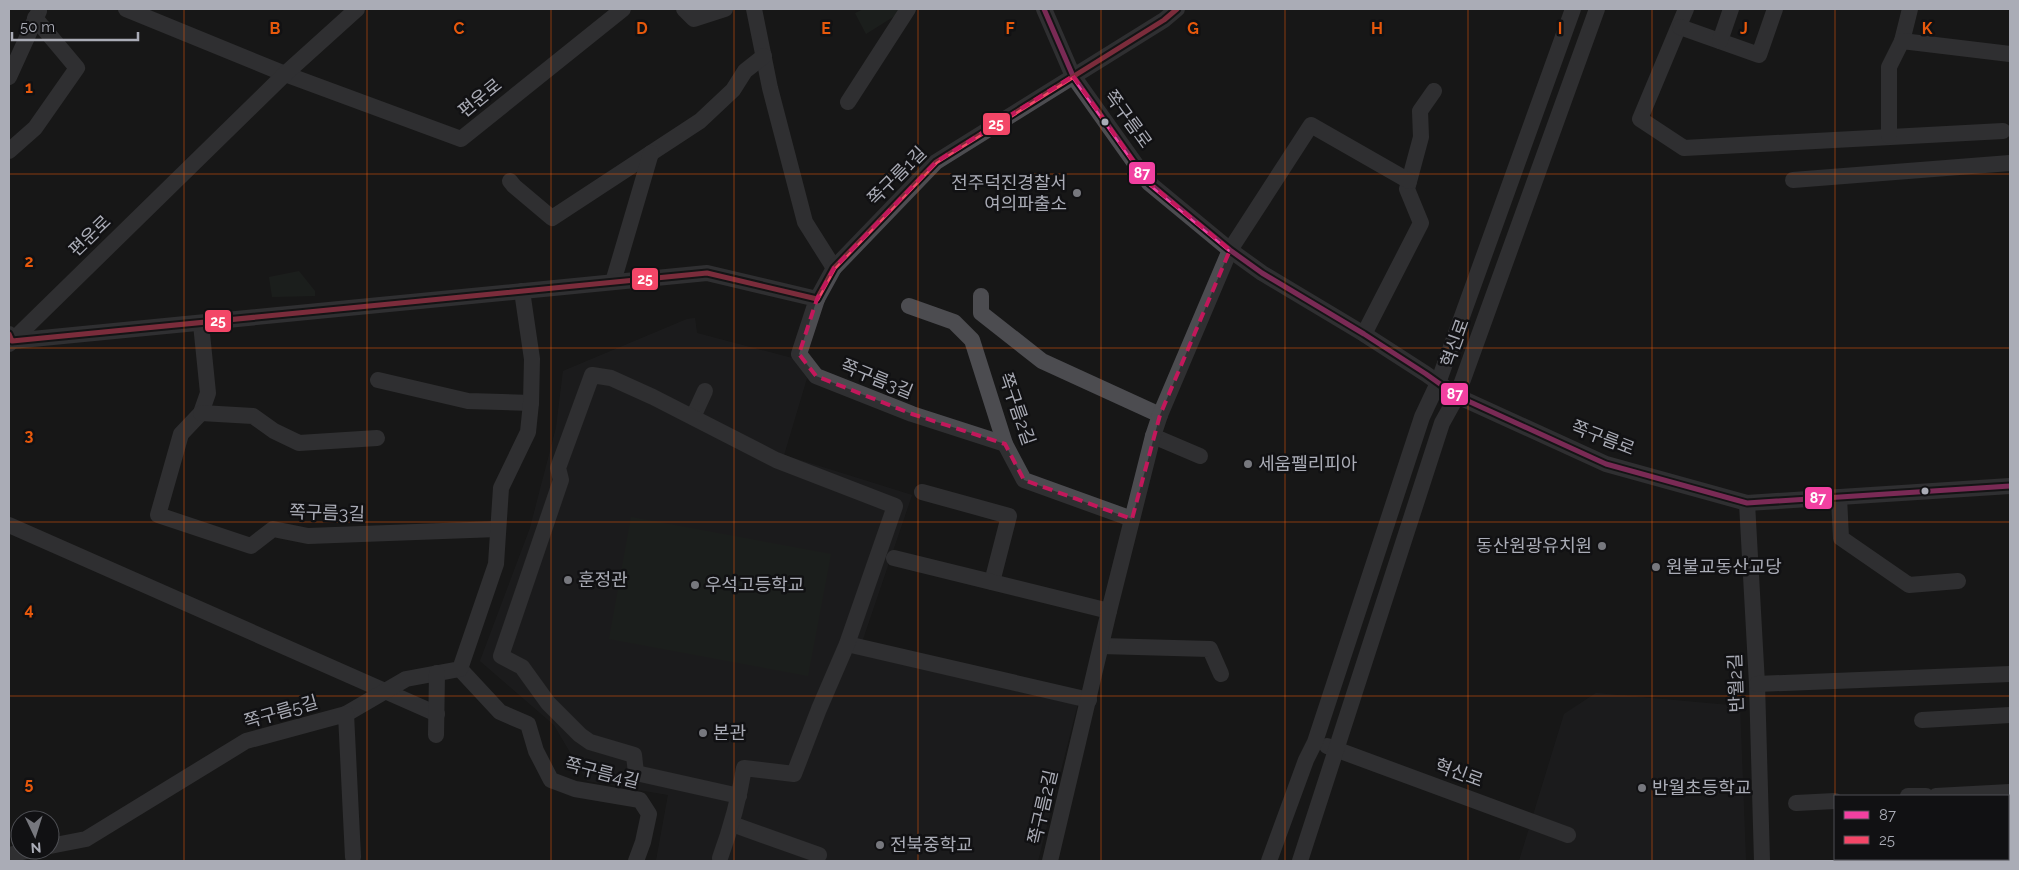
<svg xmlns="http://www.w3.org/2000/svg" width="2019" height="870" viewBox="0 0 2019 870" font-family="Raleway,'Noto Sans KR',sans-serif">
<rect width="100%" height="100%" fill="#171717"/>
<!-- built -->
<g fill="#212123">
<polygon points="695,318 697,333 792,358 807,378 784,455 912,495 862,642 1081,691 1038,861 656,861 668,795 587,781 554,725 480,661 530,528 556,428 563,371 687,319"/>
<polygon points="1596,693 1740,706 1746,861 1519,861 1564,714"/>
</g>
<!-- green -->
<g fill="#212722">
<polygon points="864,9 899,9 901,12 866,34 855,13"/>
<polygon points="299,271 315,291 315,296 272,297 269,277"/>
<polygon points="631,517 831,554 808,676 609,639"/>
</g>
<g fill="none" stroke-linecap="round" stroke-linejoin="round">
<!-- minor -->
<g stroke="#4c4c50" stroke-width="16">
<polyline points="126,9 285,74 461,139 623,9"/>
<polyline points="684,9 694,19 725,9"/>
<polyline points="754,9 770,88 805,222 834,268"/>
<polyline points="1044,9 1073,76 1149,183 1230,250 1262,273 1364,334 1426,374 1457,396 1606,464 1747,503 2010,486"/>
<polyline points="1686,9 1640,119 1684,148 2003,131"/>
<polyline points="1680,27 1759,55 1775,9"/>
<polyline points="1720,41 1731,9"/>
<polyline points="1902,41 1910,9"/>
<polyline points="9,77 39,11"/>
<polyline points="848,102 908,9"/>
<polyline points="1889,136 1889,67 1902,41 2010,54"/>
<polyline points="9,151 35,128 77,68 35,18"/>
<polyline points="1793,180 2010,163"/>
<polyline points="510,181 514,186 552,218 700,121 733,90 745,71 764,56"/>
<polyline points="613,282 651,153"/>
<polyline points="981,296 981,313 1042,361 1160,415"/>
<polyline points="817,299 799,354 816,376 912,414 1005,444"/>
<polyline points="909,306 954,322 972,340 1005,444 1024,480 1132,519"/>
<polyline points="201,324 208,393 201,413 181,434 158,515 251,546 273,529 308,536 497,529"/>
<polyline points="9,334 12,341 707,273 817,299 834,268 936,162 1164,20 1177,9"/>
<polyline points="1364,334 1421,223 1407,189 1421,137 1420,111 1434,91"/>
<polyline points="9,344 285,74 357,9"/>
<polyline points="378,380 468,401 531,403"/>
<polyline points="201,413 253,416 274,431 299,443 377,438"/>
<polyline points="693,417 705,391"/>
<polyline points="1153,436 1200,456"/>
<polyline points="922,492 1009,516 992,582"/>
<polyline points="1839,497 1841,538 1909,585 1958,581"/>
<polyline points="1747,503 1757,684 1762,861"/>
<polyline points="9,525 437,714"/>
<polyline points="894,558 1109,611"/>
<polyline points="847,644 1089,700"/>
<polyline points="1101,646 1210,649 1221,674"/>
<polyline points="460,669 500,712 528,724 536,751 551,780 575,789 640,800 649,814 643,842 636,861"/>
<polyline points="1757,684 2010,674"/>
<polyline points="346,714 406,679 460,669 496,564 501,488 528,432 531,403 532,359 522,291"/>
<polyline points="1922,720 2010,715"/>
<polyline points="436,735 437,673"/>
<polyline points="1327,746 1568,835"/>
<polyline points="1908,796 1926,796"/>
<polyline points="1936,796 2010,792"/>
<polyline points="1796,803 1835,801"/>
<polyline points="732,824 819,855"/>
<polyline points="2008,838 2010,837"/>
<polyline points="50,846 86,839 246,741 346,714 353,857"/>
<polyline points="9,855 31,850"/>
<path d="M720,858C731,828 739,799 744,768L794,774L819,709L847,644L895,506L776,460L653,397L611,378L592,375L558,468L561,480L501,656L522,667L548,703L580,735L590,742L634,755L636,773L739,796"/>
<polyline points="1928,859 1928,861"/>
<polyline points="1993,859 1993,861"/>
<polyline points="1050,861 1109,611 1153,436 1160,415 1230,250 1311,125 1409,181"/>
<polyline points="1269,861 1306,760 1315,742 1422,417 1438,383 1573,9"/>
<polyline points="1300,861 1442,423 1457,396 1597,9"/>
</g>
<!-- bus-1 casing -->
<g stroke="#111113" stroke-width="9">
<polyline id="bus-1" points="1044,9 1073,76 1149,183 1230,250 1262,273 1364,334 1426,374 1457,396 1606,464 1747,503 2010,486"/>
</g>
<!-- bus-2 casing -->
<g stroke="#111113" stroke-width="9">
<polyline id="bus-2" points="9,334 12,341 707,273 817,299 834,268 936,162 1164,20 1177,9"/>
</g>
<!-- bus-1 -->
<use href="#bus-1" stroke="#f240a1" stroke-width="5"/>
<!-- bus-2 -->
<use href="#bus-2" stroke="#f34667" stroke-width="5"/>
</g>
<!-- marked area -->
<path d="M0 0H2019V870H0ZM1073,76L1149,183L1230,250L1160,415L1132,519L1024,480L1005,444L912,414L816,376L799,354L817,299L834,268L936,162Z" fill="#171717" fill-opacity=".55" fill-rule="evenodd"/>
<path fill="none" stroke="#c2185b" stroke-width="4" stroke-dasharray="10 6" stroke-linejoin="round" d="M1073,76L1149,183L1230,250L1160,415L1132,519L1024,480L1005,444L912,414L816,376L799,354L817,299L834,268L936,162Z"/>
<!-- grid -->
<path fill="none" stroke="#e8590c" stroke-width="1" stroke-opacity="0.55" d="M184,9V861M367,9V861M551,9V861M734,9V861M918,9V861M1101,9V861M1285,9V861M1468,9V861M1652,9V861M1835,9V796M9,174H2010M9,348H2010M9,522H2010M9,696H2010M1835,859V861"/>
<!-- markers -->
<g fill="#aaacb6" stroke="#111113" stroke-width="2">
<circle cx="1105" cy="122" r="4.5"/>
<circle cx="1925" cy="491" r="4.5"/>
</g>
<g fill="#77787e" stroke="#111113" stroke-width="2">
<circle cx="1077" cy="193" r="5"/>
<circle cx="1248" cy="464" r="5"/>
<circle cx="1602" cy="546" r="5"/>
<circle cx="1656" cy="567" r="5"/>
<circle cx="568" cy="580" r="5"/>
<circle cx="695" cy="585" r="5"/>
<circle cx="703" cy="733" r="5"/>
<circle cx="1642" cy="788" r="5"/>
<circle cx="880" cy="845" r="5"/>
</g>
<g text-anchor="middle" stroke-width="5" stroke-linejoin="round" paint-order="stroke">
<!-- street labels -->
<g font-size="18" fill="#aaacb6" stroke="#111113">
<text transform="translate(480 98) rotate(-39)" y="6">편운로</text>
<text transform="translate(1128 119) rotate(54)" y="6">쪽구름로</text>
<text transform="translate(897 176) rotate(-45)" y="6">쪽구름1길</text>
<text transform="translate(90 236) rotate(-44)" y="6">편운로</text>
<text transform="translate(1455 343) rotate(-70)" y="6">혁신로</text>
<text transform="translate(877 379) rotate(22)" y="6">쪽구름3길</text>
<text transform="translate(1017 409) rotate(71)" y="6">쪽구름2길</text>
<text transform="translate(1603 438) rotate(21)" y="6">쪽구름로</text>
<text transform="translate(327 513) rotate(2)" y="6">쪽구름3길</text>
<text transform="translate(1736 683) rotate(-92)" y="6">반월2길</text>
<text transform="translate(281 712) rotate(-16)" y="6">쪽구름5길</text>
<text transform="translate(602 773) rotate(14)" y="6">쪽구름4길</text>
<text transform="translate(1459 773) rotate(20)" y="6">혁신로</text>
<text transform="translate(1043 807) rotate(-77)" y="6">쪽구름2길</text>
</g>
<!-- poi labels -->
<g font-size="18" fill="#aaacb6" stroke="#111113" text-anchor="start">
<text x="1067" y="189" text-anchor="end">전주덕진경찰서<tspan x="1067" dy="21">여의파출소</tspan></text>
<text x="1258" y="470">세움펠리피아</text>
<text x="1592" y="552" text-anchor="end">동산원광유치원</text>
<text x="1666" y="573">원불교동산교당</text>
<text x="578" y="586">훈정관</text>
<text x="705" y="591">우석고등학교</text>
<text x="713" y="739">본관</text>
<text x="1652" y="794">반월초등학교</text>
<text x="890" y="851">전북중학교</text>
</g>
</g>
<g font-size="16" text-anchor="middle" font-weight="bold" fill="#e8590c" stroke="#111113" stroke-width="5" stroke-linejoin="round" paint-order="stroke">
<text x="275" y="34">B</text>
<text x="459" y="34">C</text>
<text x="642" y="34">D</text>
<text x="826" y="34">E</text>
<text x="1010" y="34">F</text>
<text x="1193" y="34">G</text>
<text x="1377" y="34">H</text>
<text x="1560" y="34">I</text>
<text x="1744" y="34">J</text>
<text x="1927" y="34">K</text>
<text x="29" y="93">1</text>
<text x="29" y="267">2</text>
<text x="29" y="441">3</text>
<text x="29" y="615">4</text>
<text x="29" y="789">5</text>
</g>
<g stroke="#111113" stroke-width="2">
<rect x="982" y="112" width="29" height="24" rx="5" fill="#f34667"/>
<rect x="1128" y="161" width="28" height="24" rx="5" fill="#f240a1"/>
<rect x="631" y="267" width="28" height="24" rx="5" fill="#f34667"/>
<rect x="204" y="309" width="28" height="24" rx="5" fill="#f34667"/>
<rect x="1440" y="382" width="29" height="24" rx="5" fill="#f240a1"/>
<rect x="1804" y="486" width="29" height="24" rx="5" fill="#f240a1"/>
</g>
<g font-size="14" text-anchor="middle" font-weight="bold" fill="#fff">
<text x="996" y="129">25</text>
<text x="1142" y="178">87</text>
<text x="645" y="284">25</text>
<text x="218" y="326">25</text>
<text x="1455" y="399">87</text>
<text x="1818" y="503">87</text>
</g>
<!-- border -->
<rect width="2019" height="870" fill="none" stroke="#aaacb6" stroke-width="20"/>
<!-- legend -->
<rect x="1834" y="795" width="175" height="65" fill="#111113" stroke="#4e4f54"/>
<rect x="1844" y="811" width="25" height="8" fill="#f240a1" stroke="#4e4f54"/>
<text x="1879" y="820" font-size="15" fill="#aaacb6">87</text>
<rect x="1844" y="836" width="25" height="8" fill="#f34667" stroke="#4e4f54"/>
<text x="1879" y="845" font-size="15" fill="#aaacb6">25</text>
<!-- north arrow -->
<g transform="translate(35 835) rotate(176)"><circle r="24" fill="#111113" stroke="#4e4f54"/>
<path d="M0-4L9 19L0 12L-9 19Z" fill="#77787e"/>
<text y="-8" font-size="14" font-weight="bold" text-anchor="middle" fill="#aaacb6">N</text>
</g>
<!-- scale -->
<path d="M12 32v8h126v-8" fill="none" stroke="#aaacb6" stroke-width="2.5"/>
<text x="20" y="32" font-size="15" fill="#aaacb6" stroke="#111113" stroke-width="4" paint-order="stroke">50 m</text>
</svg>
